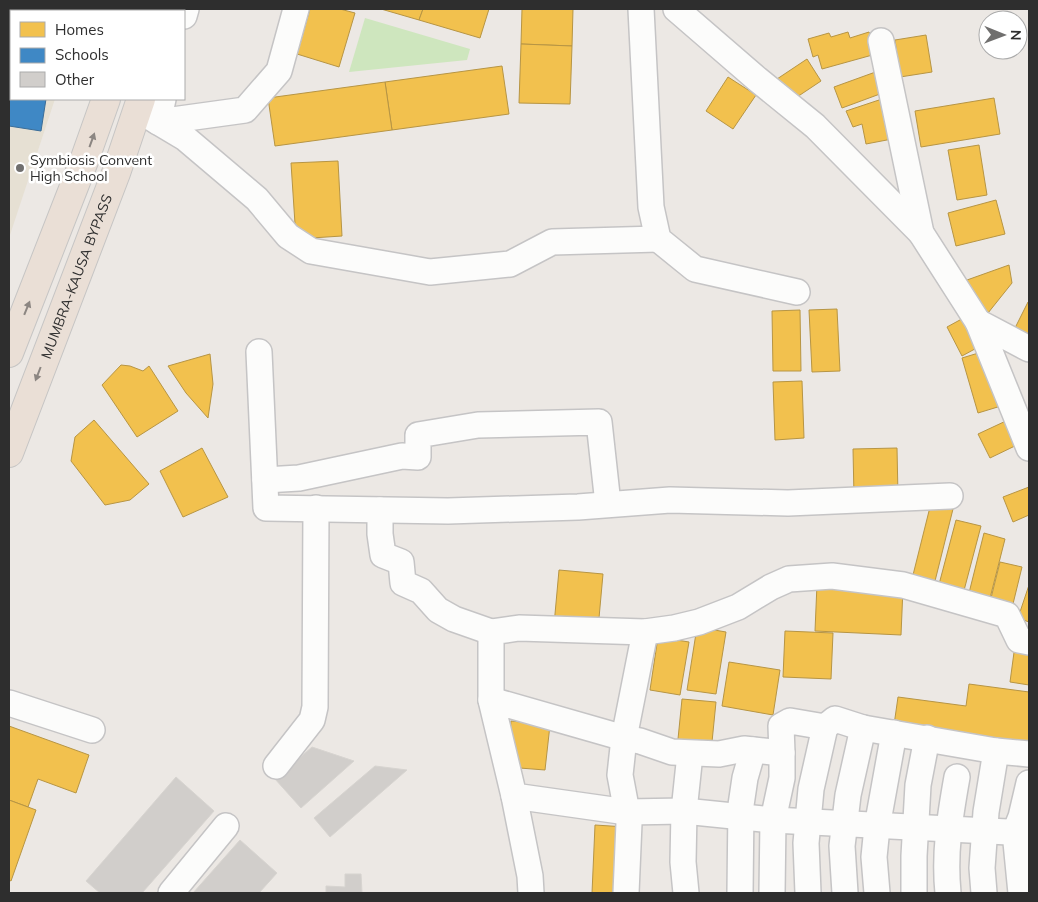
<svg xmlns="http://www.w3.org/2000/svg" width="1038" height="902" viewBox="0 0 1038 902" font-family="Mulish,sans-serif">
<rect width="100%" height="100%" fill="#ece8e4"/>
<!-- education -->
<polygon fill="#e6e0d3" points="9,9 85,9 84,11 11,11 11,99 55,99 9,238"/>
<!-- green -->
<polygon fill="#cee6be" points="365,18 470,49 467,60 349,72"/>
<!-- homes -->
<g fill="#f2c14e" stroke="#b79544">
<polygon points="310,9 340,9 355,13 339,67 297,54"/>
<polygon points="381,9 423,9 419,20"/>
<polygon points="423,9 489,9 480,38 419,20"/>
<polygon points="522,9 573,9 572,46 521,44"/>
<polygon points="848,32 850,38 869,32 876,54 822,69 818,55 813,57 808,39 829,33 831,37"/>
<polygon points="926,35 932,72 900,77 895,40"/>
<polygon points="521,44 572,46 570,104 519,103"/>
<polygon points="807,59 821,81 788,103 774,81"/>
<polygon points="502,66 509,114 392,130 385,82"/>
<polygon points="881,70 888,91 842,108 834,87"/>
<polygon points="728,77 756,95 733,129 706,111"/>
<polygon points="385,82 392,130 275,146 268,98"/>
<polygon points="885,98 892,139 866,144 862,124 853,127 846,111"/>
<polygon points="994,98 1000,134 921,147 915,111"/>
<polygon points="979,145 987,195 957,200 948,150"/>
<polygon points="338,161 342,236 296,239 291,163"/>
<polygon points="996,200 1005,234 956,246 948,213"/>
<polygon points="1009,265 1012,283 984,318 967,280"/>
<polygon points="1028,302 1029,303 1029,346 1011,336"/>
<polygon points="837,309 840,371 812,372 809,310"/>
<polygon points="800,310 801,371 773,371 772,311"/>
<polygon points="969,315 984,344 962,356 947,327"/>
<polygon points="985,351 1001,406 978,413 962,358"/>
<polygon points="210,354 213,384 208,418 186,393 168,366"/>
<polygon points="121,365 130,366 143,371 149,366 178,411 137,437 102,385"/>
<polygon points="802,381 804,438 775,440 773,382"/>
<polygon points="94,420 149,484 130,500 105,505 71,461 75,437"/>
<polygon points="1008,420 1019,444 990,458 978,434"/>
<polygon points="202,448 228,497 183,517 160,471"/>
<polygon points="897,448 898,496 854,497 853,449"/>
<polygon points="1029,487 1029,515 1013,522 1003,497"/>
<polygon points="931,503 953,509 933,589 911,583"/>
<polygon points="956,520 981,526 962,598 937,592"/>
<polygon points="984,533 1005,539 989,602 968,597"/>
<polygon points="1000,562 1022,567 1012,608 990,602"/>
<polygon points="559,570 603,574 598,629 554,625"/>
<polygon points="817,584 903,588 901,635 815,631"/>
<polygon points="1029,585 1029,622 1018,618"/>
<polygon points="697,627 726,632 716,694 687,690"/>
<polygon points="785,631 833,633 831,679 783,677"/>
<polygon points="658,637 689,642 680,695 650,690"/>
<polygon points="1015,645 1029,647 1029,685 1010,682"/>
<polygon points="729,662 780,670 773,715 722,706"/>
<polygon points="969,684 1029,692 1029,751 893,732 898,697 966,706"/>
<polygon points="682,699 716,702 711,752 677,749"/>
<polygon points="511,721 550,725 545,770 507,767"/>
<polygon points="9,726 89,755 76,793 38,779 28,807 9,800"/>
<polygon points="9,800 36,810 11,881 9,880"/>
<polygon points="595,825 626,827 624,893 592,893"/>
</g>
<!-- schools -->
<g fill="#3f88c5" stroke="#3a6d98">
<polygon points="9,19 11,19 11,71 9,70"/>
<polygon points="9,90 11,91 11,99 46,99 41,131 9,126"/>
</g>
<!-- building -->
<g fill="#d1cecb" stroke="#d7d4d0">
<polygon points="312,747 354,761 301,808 275,779"/>
<polygon points="375,766 407,770 330,837 314,818"/>
<polygon points="176,777 214,811 142,893 100,893 86,881"/>
<polygon points="240,840 277,873 259,893 193,893"/>
<polygon points="345,874 361,874 362,893 326,893 326,886 345,887"/>
</g>
<g fill="none" stroke-linecap="round" stroke-linejoin="round">
<!-- minor casing -->
<g stroke="#c5c4c5" stroke-width="28">
<g id="minor">
<polyline points="641,9 651,207 658,239 695,269 797,292"/>
<polyline points="676,9 757,79 815,126 921,233"/>
<polyline points="184,16 186,9"/>
<polyline points="881,41 921,233 978,322"/>
<polyline points="163,99 158,122 245,110 279,71 296,9"/>
<polyline points="138,110 185,138 257,199 288,236 311,251 430,272 510,264 552,242 658,239"/>
<polyline points="1029,349 978,322 1029,448"/>
<polyline points="259,352 266,508 448,511 578,507 670,500 788,503 950,496"/>
<polyline points="265,480 299,478 402,456 418,457 418,435 478,425 599,422 608,504"/>
<polyline points="380,510 380,534 383,555 401,562 403,583 421,591 438,610 454,619 491,632"/>
<polyline points="1029,642 1019,640 1007,615 903,585 832,576 789,579 771,587 738,607 699,622 674,628 645,632 519,628 491,632 491,700 514,796 627,812 684,811 773,820 1029,833"/>
<polyline points="491,700 624,738 640,741 672,752 719,754 744,749 782,753 781,726 790,721 825,727 835,719 863,728 996,751 1029,754"/>
<polyline points="9,703 92,730"/>
<polyline points="276,766 312,720 315,707 316,508"/>
<polyline points="514,796 530,876 531,893"/>
<polyline points="171,893 226,826"/>
<polyline points="626,893 629,823 620,775 624,738 645,632"/>
<polyline points="686,893 683,862 684,811 690,754"/>
<polyline points="740,893 741,805 745,778 753,750"/>
<polyline points="772,893 773,820 782,778 782,753"/>
<polyline points="808,893 806,843 811,789 825,727"/>
<polyline points="845,893 842,846 848,795 863,728"/>
<polyline points="877,893 874,857 877,827 894,733"/>
<polyline points="914,893 914,856 918,785 927,738"/>
<path d="M948,893C944,853 950,816 957,777"/>
<polyline points="984,893 982,868 986,812 996,751"/>
<polyline points="1021,893 1015,832 1021,817 1029,783"/>
</g>
</g>
<!-- highway casing -->
<g stroke="#c6c5c4" stroke-width="30">
<g id="highway">
<polyline points="130,11 131,9"/>
<polyline points="164,11 165,9"/>
<polyline points="9,353 84,161 106,99"/>
<path id="s1" d="M9,453L116,173L141,99"/>
</g>
</g>
<!-- minor -->
<use href="#minor" stroke="#fcfcfb" stroke-width="25"/>
<!-- highway -->
<use href="#highway" stroke="#eadfd6" stroke-width="28"/>
</g>
<!-- one-way arrows -->
<defs><path id="oneway-solid" d="M-6-.8H1V-3.2L6.5 0L1 3.2V.8H-6Z" transform="scale(1.25)"/></defs>
<g fill="#8c8682">
<use href="#oneway-solid" transform="translate(92 140) rotate(-70)"/>
<use href="#oneway-solid" transform="translate(27 308) rotate(-68)"/>
<use href="#oneway-solid" transform="translate(38 374) rotate(111)"/>
</g>
<!-- markers -->
<circle fill="#706f6e" stroke="#fff" stroke-width="2" cx="20" cy="168" r="5"/>
<g text-anchor="middle" stroke-width="5" stroke-linejoin="round" paint-order="stroke">
<!-- poi labels -->
<g font-size="14" fill="#2e2e2e" stroke="#fff" text-anchor="start">
<text x="30" y="165">Symbiosis Convent<tspan x="30" dy="16">High School</tspan></text>
</g>
<!-- street labels -->
<g font-size="14" fill="#2e2e2e" stroke="#fff">
<text dy="5" stroke="none"><textPath href="#s1" startOffset="189">MUMBRA-KAUSA BYPASS</textPath></text>
</g>
</g>
<!-- border -->
<rect width="1038" height="902" fill="none" stroke="#2e2e2e" stroke-width="20"/>
<!-- legend -->
<rect x="10" y="10" width="175" height="90" fill="#ffffff" stroke="#ababab"/>
<rect x="20" y="22" width="25" height="15" fill="#f2c14e" stroke="#ababab"/>
<text x="55" y="35" font-size="15" fill="#2e2e2e">Homes</text>
<rect x="20" y="48" width="25" height="15" fill="#3f88c5" stroke="#ababab"/>
<text x="55" y="60" font-size="15" fill="#2e2e2e">Schools</text>
<rect x="20" y="72" width="25" height="15" fill="#d1cecb" stroke="#ababab"/>
<text x="55" y="85" font-size="15" fill="#2e2e2e">Other</text>
<!-- north arrow -->
<g transform="translate(1003 35) rotate(91)"><circle r="24" fill="#ffffff" stroke="#ababab"/>
<path d="M0-4L9 19L0 12L-9 19Z" fill="#706f6e"/>
<text y="-8" font-size="14" font-weight="bold" text-anchor="middle" fill="#2e2e2e">N</text>
</g>
</svg>
